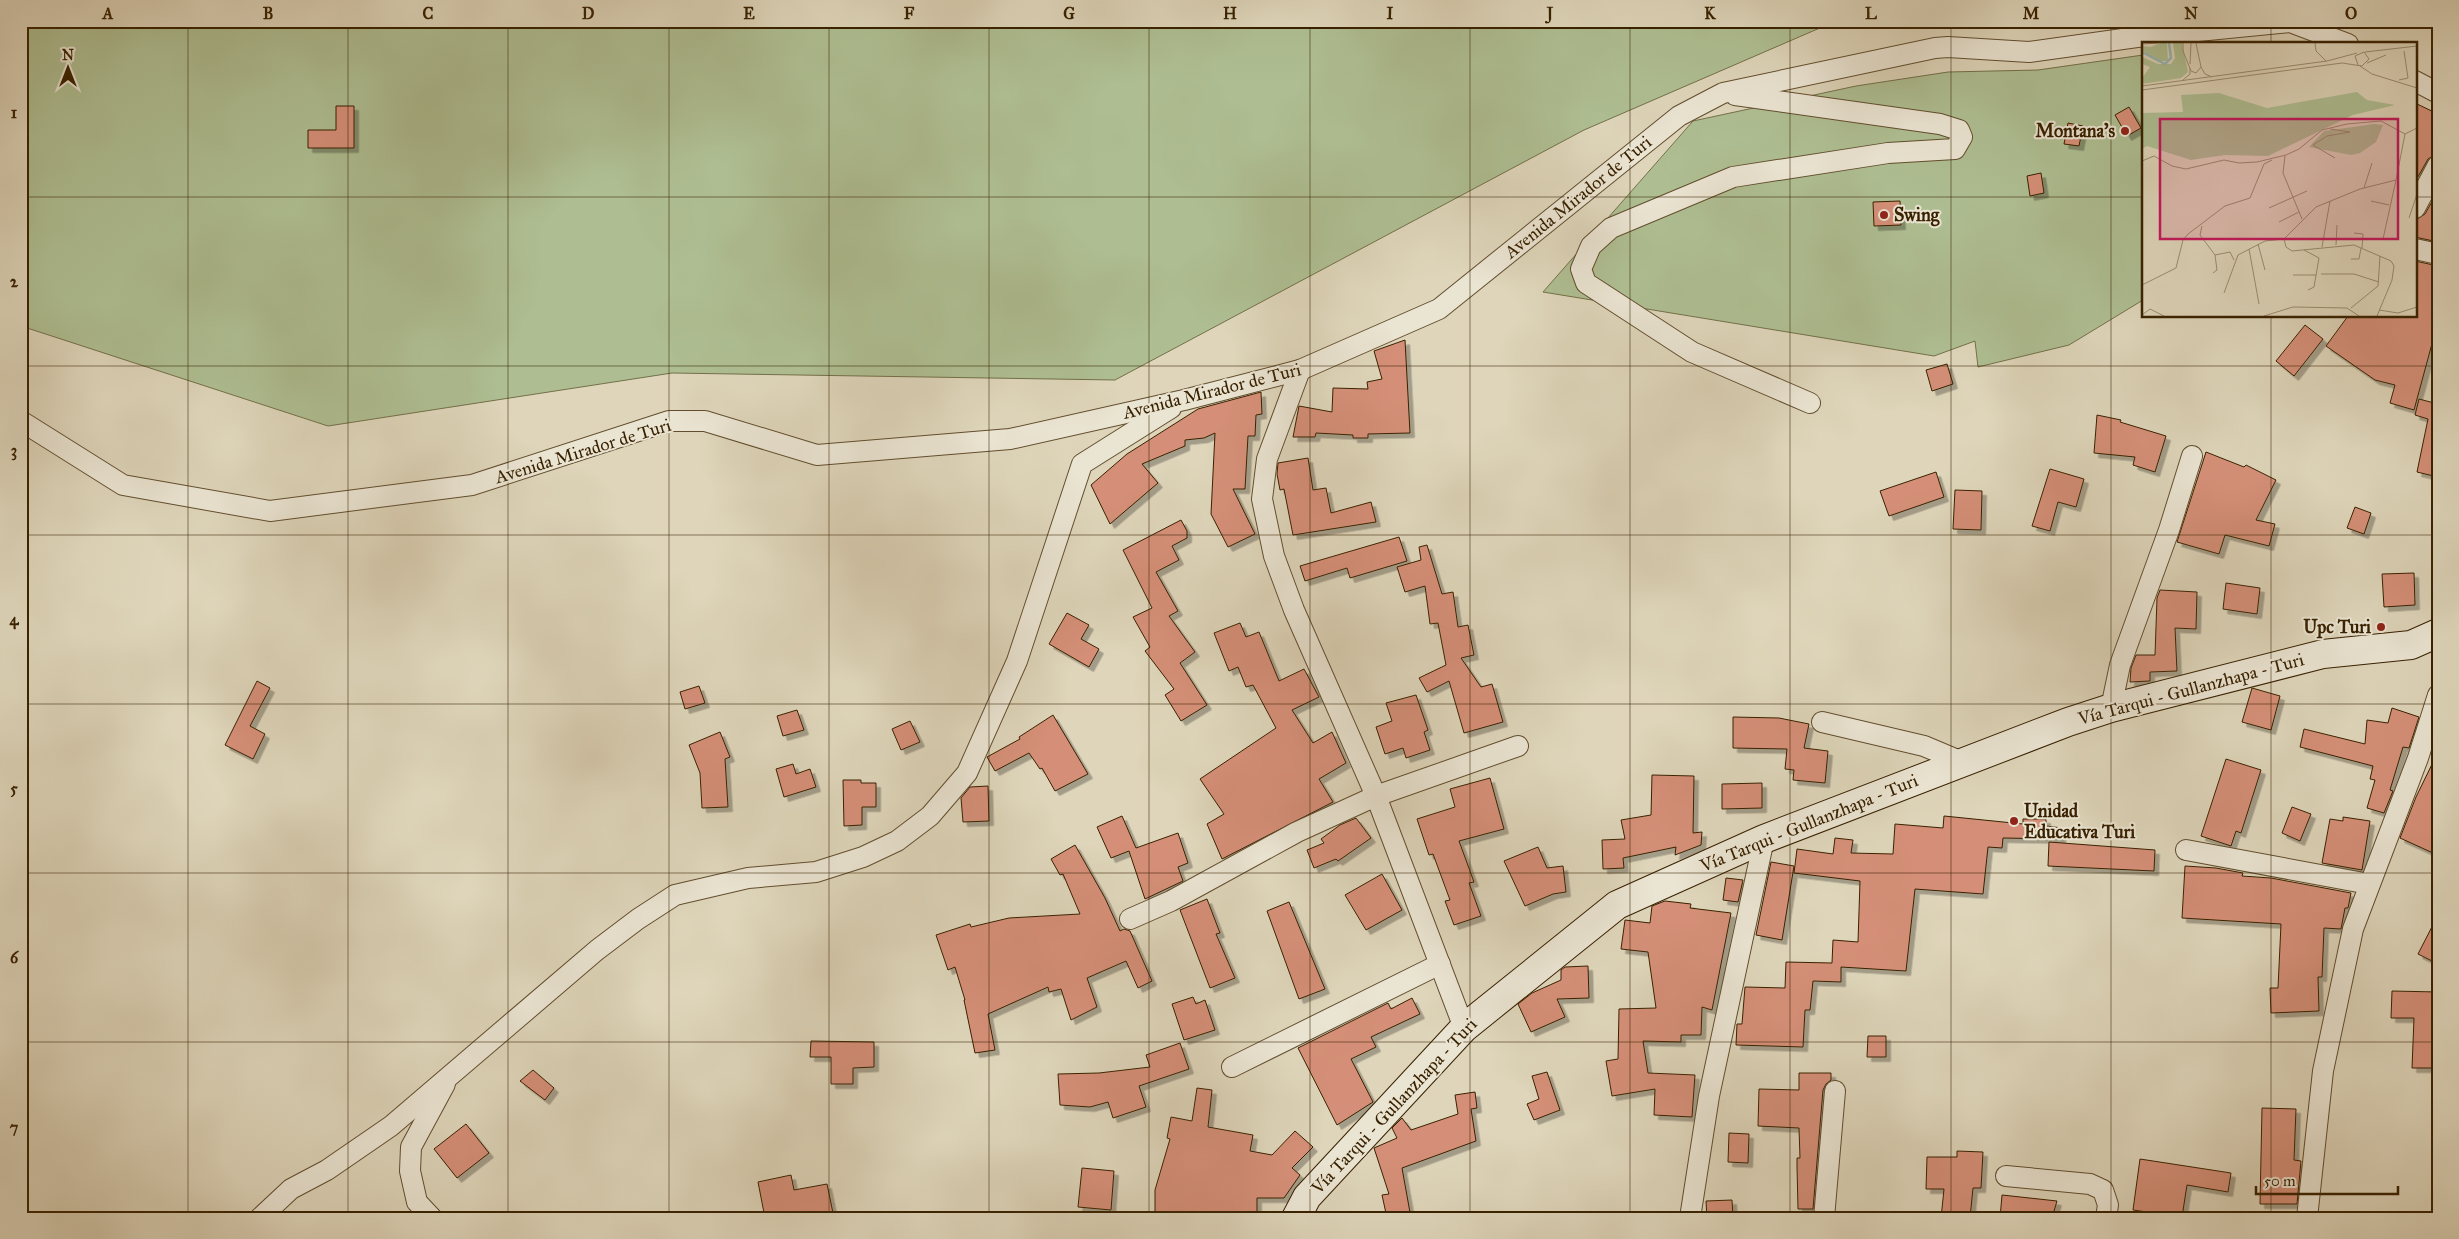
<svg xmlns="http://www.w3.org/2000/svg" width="2459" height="1239" viewBox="0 0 2459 1239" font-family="'IM FELL Great Primer',serif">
<defs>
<filter id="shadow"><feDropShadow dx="4.5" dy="4.5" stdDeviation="0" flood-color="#0004"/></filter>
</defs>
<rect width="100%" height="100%" fill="#ded5ba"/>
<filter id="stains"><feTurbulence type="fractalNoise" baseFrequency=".004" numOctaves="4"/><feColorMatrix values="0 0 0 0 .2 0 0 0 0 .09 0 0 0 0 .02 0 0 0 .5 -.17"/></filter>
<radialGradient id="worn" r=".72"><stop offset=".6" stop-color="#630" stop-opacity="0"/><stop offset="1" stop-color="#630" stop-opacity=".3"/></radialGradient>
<!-- green -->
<g fill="#aebe92" stroke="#737049">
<polygon points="21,21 1836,21 1584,130 1115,380 672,373 328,426 21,326"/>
<polygon points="2143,55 2143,300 2069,345 1978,367 1975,341 1934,356 1543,292 1693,121 1856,86 1948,72 2038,70"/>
</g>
<!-- building -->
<g fill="#d58f78" stroke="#382100" filter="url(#shadow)">
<polygon points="2415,103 2438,114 2438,153 2428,159 2415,182"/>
<polygon points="336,106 354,106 354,148 308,148 308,130 336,130"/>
<polygon points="2129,107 2141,128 2127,136 2115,115"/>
<polygon points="2068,123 2083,126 2079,146 2064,144"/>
<polygon points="2041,173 2044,193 2030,196 2027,176"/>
<polygon points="2438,191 2438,242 2415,237 2415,220 2425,214"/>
<polygon points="1900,201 1901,225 1874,226 1873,202"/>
<polygon points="2415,261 2438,266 2438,341 2433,340 2414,410 2390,403 2395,385 2375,380 2326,346 2348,316 2415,316"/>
<polygon points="2305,325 2323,339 2294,376 2276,361"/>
<polygon points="1405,340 1410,433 1368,434 1368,438 1353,438 1353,435 1316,433 1315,437 1293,437 1299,406 1332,412 1333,388 1368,389 1367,382 1382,379 1374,351"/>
<polygon points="1947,364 1953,384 1932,391 1926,370"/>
<polygon points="1261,392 1262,414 1256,415 1255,436 1248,436 1245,489 1233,489 1255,534 1228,547 1211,514 1215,433 1204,438 1185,440 1185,446 1142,464 1158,483 1110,524 1091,485 1127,454 1198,409"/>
<polygon points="2419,399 2438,404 2438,477 2417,472 2428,419 2415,415"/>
<polygon points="2097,415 2121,420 2120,422 2166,436 2155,472 2133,465 2135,457 2094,453"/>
<polygon points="2206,452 2244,467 2246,465 2276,480 2256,520 2275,524 2269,546 2225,535 2219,554 2177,542"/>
<polygon points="1308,458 1313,490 1326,488 1331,513 1371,502 1376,522 1293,535 1284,489 1280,490 1277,474 1278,463"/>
<polygon points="2050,469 2084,479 2076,507 2058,502 2050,531 2032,526"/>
<polygon points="1936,472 1944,497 1889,516 1880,491"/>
<polygon points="1955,490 1982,491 1981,530 1953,529"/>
<polygon points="2355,507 2371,513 2364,534 2347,528"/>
<polygon points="1181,520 1187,531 1187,538 1172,546 1179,560 1156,572 1178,611 1169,616 1195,652 1180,663 1207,705 1181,721 1165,695 1174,689 1145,651 1150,647 1133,617 1152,608 1123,550"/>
<polygon points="1399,537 1407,561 1350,578 1347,568 1305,581 1300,566"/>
<polygon points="1427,545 1442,594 1453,592 1458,627 1468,625 1474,655 1461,658 1481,687 1492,684 1503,722 1464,733 1449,681 1427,692 1419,678 1446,665 1438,623 1430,624 1425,586 1405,592 1397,567 1421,560 1419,547"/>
<polygon points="2414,573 2415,605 2384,607 2382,574"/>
<polygon points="2226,583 2260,588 2257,614 2223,609"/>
<polygon points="2160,590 2197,592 2196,629 2175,628 2177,671 2150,672 2150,681 2130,682 2131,668 2136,655 2155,655 2157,598"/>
<polygon points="1067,613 1089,625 1081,639 1099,649 1089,667 1049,644"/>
<polygon points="1240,623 1246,637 1259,632 1279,681 1304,669 1319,697 1292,710 1313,743 1332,732 1346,763 1319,779 1333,802 1222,859 1207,824 1224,814 1200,779 1276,728 1253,685 1246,687 1238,667 1229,671 1214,633"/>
<polygon points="257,681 270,688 250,726 265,734 253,759 225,745"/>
<polygon points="699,686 705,703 685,709 680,692"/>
<polygon points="2252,688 2280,696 2271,730 2242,722"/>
<polygon points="1416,695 1428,730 1424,732 1430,750 1406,758 1403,748 1385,754 1376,727 1392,721 1386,703"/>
<polygon points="2392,708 2419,717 2409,748 2403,747 2390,790 2393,791 2384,813 2367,808 2375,780 2370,779 2373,766 2300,747 2304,729 2365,744 2367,720 2388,723"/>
<polygon points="797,710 804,730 783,736 777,716"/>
<polygon points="1053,715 1088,774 1055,791 1042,768 1040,769 1029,753 995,771 987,757 1020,739 1019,737"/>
<polygon points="1733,717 1779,718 1809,724 1804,748 1828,751 1825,783 1793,780 1794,770 1785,769 1787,749 1733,748"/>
<polygon points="910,721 920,742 901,750 892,729"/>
<polygon points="720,732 730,757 725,759 728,807 702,808 700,773 689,745"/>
<polygon points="2438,752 2438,842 2433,853 2400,838 2416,797"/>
<polygon points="2226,759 2261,770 2241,833 2236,831 2231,846 2201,836"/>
<polygon points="793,764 796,774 810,769 816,787 784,797 776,769"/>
<polygon points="1652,775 1694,776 1693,833 1702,832 1701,845 1675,855 1676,847 1623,858 1624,868 1603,869 1602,840 1625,839 1621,820 1651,815"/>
<polygon points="1490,778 1504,829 1459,841 1474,882 1469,883 1481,916 1454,925 1445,901 1450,900 1433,854 1429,855 1417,819 1455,807 1450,789"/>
<polygon points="843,780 861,780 861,783 876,783 876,807 862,807 862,825 844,826"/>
<polygon points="1762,783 1762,808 1722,809 1722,784"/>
<polygon points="988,786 989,821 963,822 961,798 970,787"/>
<polygon points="2292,807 2311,814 2300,841 2282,833"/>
<polygon points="1122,816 1136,848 1178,833 1188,863 1178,867 1183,881 1145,899 1129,851 1111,858 1097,827"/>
<polygon points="1944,816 2023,824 2023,819 2046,819 2046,826 2062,828 2061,839 2003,838 2002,848 1988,847 1983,894 1915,889 1906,971 1841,967 1841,982 1813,981 1810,1010 1805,1010 1803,1047 1736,1045 1737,1024 1742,1024 1745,987 1785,988 1786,962 1832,963 1833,940 1858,942 1860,881 1794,873 1797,849 1833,854 1835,838 1853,840 1851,853 1893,854 1895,824 1943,828"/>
<polygon points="2343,817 2370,821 2362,870 2322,863 2330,819 2343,821"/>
<polygon points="1356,818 1371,838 1338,861 1336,859 1314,868 1307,850 1324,843 1321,839 1340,825"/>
<polygon points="2049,842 2155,850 2154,871 2048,866"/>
<polygon points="1075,845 1105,898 1120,931 1124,929 1130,931 1152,981 1138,988 1126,961 1087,978 1097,1007 1071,1020 1061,989 1049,992 1048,987 988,1014 995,1050 975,1053 964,1000 965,1000 955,967 948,970 936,935 970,924 971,927 1009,918 1080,914 1063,874 1060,875 1051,859"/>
<polygon points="1538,847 1547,868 1563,866 1566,892 1553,894 1525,906 1504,861"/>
<polygon points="1771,862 1794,866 1782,940 1756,935"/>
<polygon points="2185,866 2216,868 2243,873 2242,876 2271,878 2351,893 2348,908 2345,908 2341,929 2324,928 2322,977 2318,977 2319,1011 2271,1013 2270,988 2278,988 2281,924 2182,918"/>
<polygon points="1382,874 1402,910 1366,930 1345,895"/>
<polygon points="1726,878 1743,880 1738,902 1723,900"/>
<polygon points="1207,899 1220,933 1216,934 1235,978 1210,988 1180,910"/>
<polygon points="1665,901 1691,904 1690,908 1731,913 1712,1010 1702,1007 1701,1035 1681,1035 1681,1042 1643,1041 1648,1073 1695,1075 1692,1117 1654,1115 1655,1089 1612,1096 1606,1061 1618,1059 1619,1009 1656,1008 1648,952 1621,949 1625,920 1650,923 1652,906"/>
<polygon points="1289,902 1325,989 1299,999 1267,911"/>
<polygon points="2438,915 2438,964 2418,954"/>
<polygon points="1588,966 1589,998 1557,999 1565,1017 1531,1032 1518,1004 1532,993 1561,980 1561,970 1565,967"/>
<polygon points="2392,991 2438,992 2438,1068 2412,1068 2414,1018 2391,1018"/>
<polygon points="1193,997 1196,1004 1205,1000 1215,1030 1184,1040 1172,1004"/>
<polygon points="1412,998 1420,1014 1371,1037 1376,1047 1351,1059 1373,1102 1337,1125 1298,1048 1388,1003 1391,1009"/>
<polygon points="1868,1036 1886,1036 1886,1057 1867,1057"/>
<polygon points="811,1041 874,1042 874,1067 853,1068 853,1084 831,1084 831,1057 810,1057"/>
<polygon points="1180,1043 1189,1069 1139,1086 1146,1107 1113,1118 1108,1102 1090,1107 1060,1105 1058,1074 1099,1073 1150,1067 1146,1055"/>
<polygon points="533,1070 554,1088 545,1100 520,1081"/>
<polygon points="1547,1072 1560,1110 1534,1120 1527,1104 1539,1099 1532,1076"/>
<polygon points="1799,1073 1831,1073 1831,1080 1826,1084 1823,1090 1813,1209 1798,1209 1797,1166 1797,1158 1800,1158 1799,1128 1758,1126 1759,1089 1799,1090"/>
<polygon points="1197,1088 1212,1090 1208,1127 1253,1135 1250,1151 1272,1155 1295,1131 1313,1147 1292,1168 1300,1175 1284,1198 1257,1198 1257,1218 1155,1218 1155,1190 1170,1139 1167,1138 1171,1117 1192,1121"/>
<polygon points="1475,1092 1477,1108 1471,1109 1476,1141 1402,1168 1411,1218 1387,1218 1382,1195 1389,1194 1374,1148 1397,1138 1392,1128 1402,1118 1411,1130 1458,1114 1455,1095"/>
<polygon points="2262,1108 2296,1109 2294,1160 2301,1161 2297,1204 2260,1204"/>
<polygon points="466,1124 489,1153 457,1178 434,1149"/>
<polygon points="1729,1133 1749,1134 1748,1163 1728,1162"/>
<polygon points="1957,1151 1983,1152 1981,1188 1973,1188 1970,1218 1941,1218 1944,1189 1926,1189 1927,1157 1957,1157"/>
<polygon points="2140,1159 2231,1173 2228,1192 2187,1185 2182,1217 2133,1210"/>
<polygon points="1082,1168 1114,1171 1111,1210 1078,1207"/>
<polygon points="791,1175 794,1190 827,1184 834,1218 765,1218 758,1182"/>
<polygon points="2002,1195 2057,1201 2052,1218 2000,1218"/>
<polygon points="1732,1200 1733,1218 1707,1218 1706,1201"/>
</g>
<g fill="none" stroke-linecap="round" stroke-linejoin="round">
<!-- minor casing -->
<g stroke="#624e2e" stroke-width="22">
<g id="minor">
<polyline points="2415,81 2438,93"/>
<polyline points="1735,95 1940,124 1959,130 1962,137 1955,149 1888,153 1733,177 1611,228 1591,246 1581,269 1586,283 1692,352 1810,403"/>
<polyline points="2415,208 2438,165"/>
<polyline points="2415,249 2438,254"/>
<polyline points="1300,370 1267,459 1262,499 1274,556 1294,610 1376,796 1464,1028"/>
<polyline points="21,421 123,485 270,511 472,485 669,421 705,421 817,455 1010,439 1184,400 1300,370 1439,309 1679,116 1723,93 1935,48 1948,47 2029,52 2137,37 2290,22 2348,44"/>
<polyline points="2111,708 2120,665 2169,530 2192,456"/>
<polyline points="1822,722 1924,746 1962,762"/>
<polyline points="2186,850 2369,884"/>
<polyline points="1130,919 1171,901 1297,832 1376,796 1518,746"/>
<polyline points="1232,1067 1440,964"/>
<polyline points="2006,1176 2090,1184 2103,1190 2108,1205 2106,1218"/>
<polyline points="260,1218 291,1189 327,1170 391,1126 597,950 638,919 675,895 748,878 816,872 863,857 897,841 930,816 967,773 1017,661 1082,464 1171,408"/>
<polyline points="432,1218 417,1202 410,1171 411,1147 445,1084"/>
<polyline points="1690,1218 1709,1096 1764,839"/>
<polyline points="1824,1218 1835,1091"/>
<polyline points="2307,1218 2323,1071 2353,929 2418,758 2438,695"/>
</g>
</g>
<!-- secondary casing -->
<g stroke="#382100" stroke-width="30">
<polyline id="secondary" points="1296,1218 1307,1197 1464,1028 1617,905 1764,839 2068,722 2111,708 2323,654 2411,645 2438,633"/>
</g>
<!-- minor -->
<use href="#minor" stroke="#eae4d2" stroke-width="20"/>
<!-- secondary -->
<use href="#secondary" stroke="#eae4d2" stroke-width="28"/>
</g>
<!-- grid -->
<path fill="none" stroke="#382100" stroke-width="1" stroke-opacity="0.55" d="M188,21V1218M348,21V1218M508,21V1218M669,21V1218M829,21V1218M989,21V1218M1149,21V1218M1310,21V1218M1470,21V1218M1630,21V1218M1790,21V1218M1951,21V1218M2111,21V1218M2271,21V44M21,197H2143M2415,197H2438M2271,316V1218M21,366H2438M21,535H2438M21,704H2438M21,873H2438M21,1042H2438"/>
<!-- markers -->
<g fill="#8f2418" stroke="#eae4d2" stroke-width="2">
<circle cx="2125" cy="131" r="5"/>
<circle cx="1884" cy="215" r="5"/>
<circle cx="2381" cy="627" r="5"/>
<circle cx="2014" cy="821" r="5"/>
</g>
<g text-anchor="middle" stroke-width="4" stroke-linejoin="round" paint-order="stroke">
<!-- poi labels -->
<g font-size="18" font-weight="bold" fill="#382100" stroke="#eae4d2" text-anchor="end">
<text x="2115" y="137">Montana's</text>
<text x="1894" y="221" text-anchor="start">Swing</text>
<text x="2371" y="633">Upc Turi</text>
<text x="2024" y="817" text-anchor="start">Unidad<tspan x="2024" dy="21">Educativa Turi</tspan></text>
</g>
<!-- street labels -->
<g font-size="18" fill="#382100" stroke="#eae4d2">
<text transform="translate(1578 197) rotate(-39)" y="6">Avenida Mirador de Turi</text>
<text transform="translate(1212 391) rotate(-14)" y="6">Avenida Mirador de Turi</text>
<text transform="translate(583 451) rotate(-17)" y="6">Avenida Mirador de Turi</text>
<text transform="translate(2191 689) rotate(-15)" y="6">Vía Tarqui - Gullanzhapa - Turi</text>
<text transform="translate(1809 823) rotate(-22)" y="6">Vía Tarqui - Gullanzhapa - Turi</text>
<text transform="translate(1394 1106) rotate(-47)" y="6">Vía Tarqui - Gullanzhapa - Turi</text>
</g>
</g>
<!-- overview -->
<g transform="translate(2142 42)">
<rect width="275" height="275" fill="#ded5ba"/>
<path d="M18,1H25L26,19H16L0,8V4L9,5ZM31,1H40L46,30L39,36L0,42V36L8,25L0,22V15L16,22H29L33,16ZM215,50L225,58L253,63L211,73L126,114L83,113L49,118L5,104L0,107V71L41,70L39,53L77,51L125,66ZM232,82L241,83L234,100L218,111L209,113L167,105L182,89Z" fill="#aebe92"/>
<path fill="none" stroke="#95b7b8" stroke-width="2.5" d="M0,10L23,22L29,16L27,1"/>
<path fill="none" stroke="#9c8d70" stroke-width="1" d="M41,1V9L49,29L54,31L59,25L54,1M173,1L174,9L184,19M0,2L16,1M223,10L275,4M225,21L244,13M48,22L49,1M218,24L230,32L275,46M59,25L63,32L70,35M41,38L48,32V26M257,38L266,36L262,9M0,44L185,19L215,11M0,48L200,21L220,24L227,17L222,10L213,14L216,23M188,87L208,90L185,94L171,103L193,116M143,114L141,131L160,177M0,119L12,114L30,124L44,127L82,118L97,121L115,120L144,113L157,107L180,88L205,82L239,79L263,92M222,146L230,121M229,159L247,163M127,166L165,149M267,176L275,152M137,180L157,170M60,184L58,193L73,213L75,228L71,231M212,191L221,192L220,206M241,197L254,138M116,202L123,228M194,203L195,183M180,205L188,159M107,207L117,262M162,208L177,216L172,245L166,248M73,213L88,210L92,218M209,217H217L219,206M179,232H212L237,240M151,233H174M0,243L34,226L41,198L46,192L83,164L108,156L122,122L130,118M82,251L96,213L123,199L142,197M209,266L236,244L238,214M237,268L256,271L275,265M0,273L8,267L22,274M122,274L151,265L205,266L217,274M235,274L250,238L252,224L249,219L212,203L150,209L144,205L142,197L174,165L218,147L254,138L263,92L275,86"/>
<path fill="#c2185b" fill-opacity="0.15" stroke="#c2185b" stroke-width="2.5" d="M18,77H256V197H18Z"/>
<rect width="275" height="275" fill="none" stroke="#382100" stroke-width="2.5"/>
</g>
<!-- margin -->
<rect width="2459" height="1239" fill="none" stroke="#ded5ba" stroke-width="55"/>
<!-- north arrow -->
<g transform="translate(68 68)" stroke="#eae4d2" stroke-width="4" paint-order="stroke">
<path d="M0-4L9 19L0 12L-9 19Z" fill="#382100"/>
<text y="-8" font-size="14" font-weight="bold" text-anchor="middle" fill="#382100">N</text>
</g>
<!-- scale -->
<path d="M2256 1186v8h142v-8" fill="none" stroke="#382100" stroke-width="2.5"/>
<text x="2264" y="1186" font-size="15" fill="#382100" stroke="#eae4d2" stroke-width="4" paint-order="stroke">50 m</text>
<rect x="28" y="28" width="2404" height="1184" fill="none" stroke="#382100" stroke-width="2"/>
<g font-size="16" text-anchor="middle" font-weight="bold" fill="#382100">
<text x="108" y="19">A</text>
<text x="268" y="19">B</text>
<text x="428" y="19">C</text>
<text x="588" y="19">D</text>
<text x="749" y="19">E</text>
<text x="909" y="19">F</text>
<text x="1069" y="19">G</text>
<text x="1230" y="19">H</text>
<text x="1390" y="19">I</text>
<text x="1550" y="19">J</text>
<text x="1710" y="19">K</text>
<text x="1871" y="19">L</text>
<text x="2031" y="19">M</text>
<text x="2191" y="19">N</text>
<text x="2351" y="19">O</text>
<text x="14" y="118">1</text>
<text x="14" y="287">2</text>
<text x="14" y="456">3</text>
<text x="14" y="625">4</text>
<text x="14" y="794">5</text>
<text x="14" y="963">6</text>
<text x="14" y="1133">7</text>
</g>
<rect width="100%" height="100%" filter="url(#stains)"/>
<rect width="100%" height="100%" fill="url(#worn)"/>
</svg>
